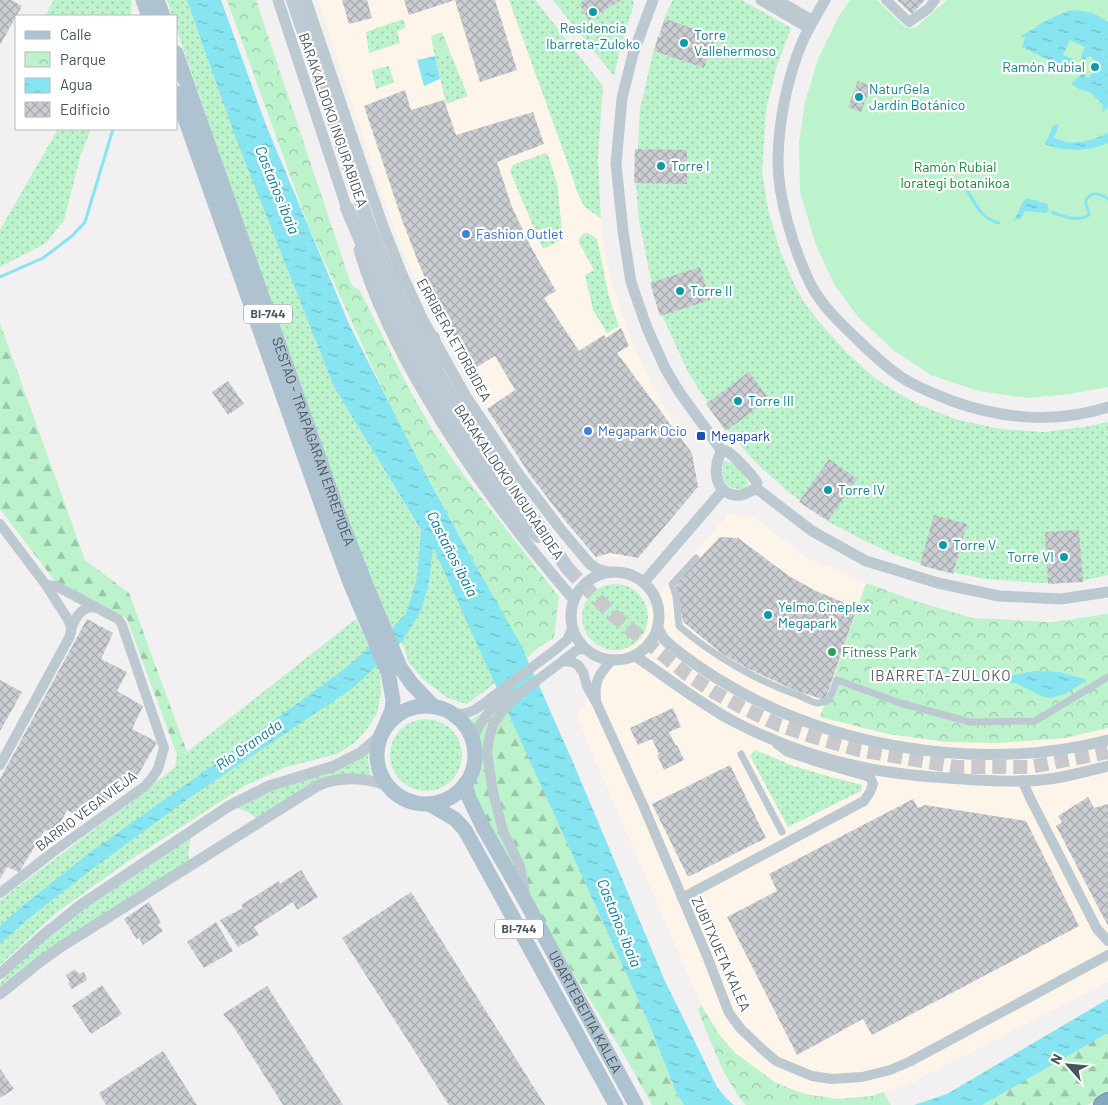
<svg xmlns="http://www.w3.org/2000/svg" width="1108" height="1105" viewBox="0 0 1108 1105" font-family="Barlow,sans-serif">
<defs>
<pattern id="grass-dots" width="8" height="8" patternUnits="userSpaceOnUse" patternTransform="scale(1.25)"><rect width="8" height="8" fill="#bcf2cc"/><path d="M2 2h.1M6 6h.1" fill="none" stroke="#9bc7a9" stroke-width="1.8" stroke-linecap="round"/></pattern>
<pattern id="forest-firs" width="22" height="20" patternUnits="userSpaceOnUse" patternTransform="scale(1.25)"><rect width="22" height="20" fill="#bcf2cc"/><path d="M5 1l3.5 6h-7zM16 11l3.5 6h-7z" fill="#9bc7a9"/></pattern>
<pattern id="park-crowns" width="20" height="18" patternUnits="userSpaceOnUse" patternTransform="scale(1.25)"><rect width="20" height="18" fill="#bcf2cc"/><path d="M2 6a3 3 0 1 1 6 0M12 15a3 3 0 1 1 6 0" fill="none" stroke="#9bc7a9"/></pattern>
<pattern id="water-ripples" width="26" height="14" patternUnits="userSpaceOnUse" patternTransform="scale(1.25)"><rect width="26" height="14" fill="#87e5f1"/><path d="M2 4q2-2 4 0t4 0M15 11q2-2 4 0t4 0" fill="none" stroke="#70bcc6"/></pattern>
<pattern id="building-cross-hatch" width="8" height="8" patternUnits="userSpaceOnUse" patternTransform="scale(1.25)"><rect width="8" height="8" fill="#caced3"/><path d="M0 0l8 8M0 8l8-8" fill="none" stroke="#a6aaae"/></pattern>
</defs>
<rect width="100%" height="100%" fill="#f2f0f0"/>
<!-- commercial -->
<g fill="#fdf5e9">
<polygon points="318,0 534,0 603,86 598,157 603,242 612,284 629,334 653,388 694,455 698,487 638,558 596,557 568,524 504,439 440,332 407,261 380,190"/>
<polygon points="729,514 754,517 805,557 910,601 973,617 1017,623 1101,616 1108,615 1108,982 913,1082 872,1096 837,1099 805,1094 776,1083 735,1053 718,1033 701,1005 576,716 666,584"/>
</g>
<!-- grass -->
<g fill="url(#grass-dots)">
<polygon points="54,0 131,0 131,16 45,16"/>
<polygon points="167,0 187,0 250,172 334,387 421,531 417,578 406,613 392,628 342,507 289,357 176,27 176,16 172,16"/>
<polygon points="509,0 535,0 603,86 598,157 601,219 584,206 577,192 569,167"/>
<polygon points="553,0 585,0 579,4 589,20 621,0 632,0 634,4 620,48 614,76"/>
<polygon points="673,0 742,0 791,28 776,69 766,110 762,172 768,209 780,251 794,284 803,301 825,329 848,354 875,378 899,394 920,405 955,419 1000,429 1045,432 1091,426 1108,422 1108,575 1081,581 1038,583 986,579 941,570 898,556 863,540 829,522 786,490 754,461 729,432 700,391 687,370 663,317 652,285 639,220 636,185 640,109 653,53 667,11"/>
<polygon points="403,19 406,28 397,31 400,43 369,53 366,32"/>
<polygon points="450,52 468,96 446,104 435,56"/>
<polygon points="389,66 394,82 376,89 372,70"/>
<polygon points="58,129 91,129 81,154 64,220 46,243 0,267 0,230"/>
<polygon points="545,153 548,155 554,173 557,184 563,239 543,249 520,195 510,171 513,165"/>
<polygon points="588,233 597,239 609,297 619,326 607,333 593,310 585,275 594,270 579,243 579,239 583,234"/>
<path d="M725,461C735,462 748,475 748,485L745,489C725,490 721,481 723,463Z"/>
<polygon points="433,546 495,683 467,704 448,698 424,680 409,663 402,642 421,611 429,583"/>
<circle cx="615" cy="617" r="33"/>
<polygon points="356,619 380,669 381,693 377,713 368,728 354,743 337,754 286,767 246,785 127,862 56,913 0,965 0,900 130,803 175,767 177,755 187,752"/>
<circle cx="426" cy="755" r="36"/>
<path d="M369,746L368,760L372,783L335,780L260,822C251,812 242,809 229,806Z"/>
<polygon points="755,750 794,766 827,776 862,785 861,791 788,827 750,756"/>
<path d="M192,835C188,846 188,854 190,866L0,991V983L42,936Z"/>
</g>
<!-- forest -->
<g fill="url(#forest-firs)">
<polygon points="0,323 85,560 129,593 187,752 177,755 127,619 120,614 54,580 0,509"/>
<path d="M503,700L649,1024L676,1092L684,1105H652L623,1053L489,838L465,784C478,763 478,744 464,724Z"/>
<polygon points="1108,1032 1108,1094 1087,1105 981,1105"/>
</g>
<!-- park -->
<g fill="url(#park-crowns)">
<polygon points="227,0 256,0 351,284 360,291 407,385 434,433 466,478 559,597 554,638 539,647 527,658 419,462 386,397 308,225"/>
<polygon points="442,32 450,52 435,56 431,36"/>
<polygon points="866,583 915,601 973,618 1051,622 1108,614 1108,728 1065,738 999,743 946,742 888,734 820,717"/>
<path d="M701,1005L718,1033L735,1053L776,1083L805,1094L837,1099L872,1096L883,1092L891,1105H746C723,1079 711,1041 698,1010Z"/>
</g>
<!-- garden -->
<polygon fill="#bcf2cc" points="850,0 877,0 906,28 915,28 947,0 1108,0 1108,387 1069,394 1027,398 979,391 942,379 931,375 893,350 858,317 834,284 816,245 800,192 799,142 805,102 818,59 839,16"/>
<!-- water -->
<g fill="url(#water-ripples)">
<polygon points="187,0 221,0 266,125 349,324 419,462 471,557 521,645 572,760 665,981 717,1087 726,1098 734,1105 684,1105 676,1092 649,1024 433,547 429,583 421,611 402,642 353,688 192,796 95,867 29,918 0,944 0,926 25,904 92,851 198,776 343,670 392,628 406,613 417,578 421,530 334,387 235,136"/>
<path d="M1072,10C1086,11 1096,13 1108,22V108L1102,112L1103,105L1090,92L1079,89L1071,84L1083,73L1088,78L1100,67L1090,56L1084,60L1081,57L1085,47L1070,40L1063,55L1073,59L1070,65L1066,63L1061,66L1022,47L1025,38L1020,36L1035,28L1038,25L1058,15Z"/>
<polygon points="435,56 440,79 424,86 417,60"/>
<path d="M1054,124L1059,125L1054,138C1058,139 1063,141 1066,142C1079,144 1097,139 1108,133V143C1096,149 1078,151 1065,149C1058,149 1051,146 1045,144Z"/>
<path d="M1027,198L1047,204L1049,211L1045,213L1025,211L1021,219L1013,220C1020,214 1019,203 1027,198Z"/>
<polygon points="1034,671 1060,672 1087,680 1066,693 1051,698 1044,697 1015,683 993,682 992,679"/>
<polygon points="1108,999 1108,1033 982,1105 914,1105 947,1094"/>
</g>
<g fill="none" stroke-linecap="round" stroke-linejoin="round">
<!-- stream -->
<g stroke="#87e5f1" stroke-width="3">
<path d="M967,190C976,205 980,218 999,223"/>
<path d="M1052,212C1064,217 1077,222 1089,215C1089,210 1087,208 1086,204C1085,198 1091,193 1097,194C1101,194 1105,197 1108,199"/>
<polyline points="0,277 43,258 72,236 85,222 113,129"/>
</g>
</g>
<!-- building -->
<g fill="url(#building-cross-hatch)">
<polygon points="0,0 11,0 22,6 0,45"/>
<polygon points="342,0 367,0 372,18 349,24"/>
<polygon points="404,0 495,0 517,70 480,82 455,0 409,15"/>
<polygon points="585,0 621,0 589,20 579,4"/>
<polygon points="897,0 925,0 912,14"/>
<polygon points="665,19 715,36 710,50 709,49 707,54 709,54 704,68 654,51 658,37 660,37 661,33 660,33"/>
<polygon points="858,81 871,86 861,112 848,107"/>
<polygon points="405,90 411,110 444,100 456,135 533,112 544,144 497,162 512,207 531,247 556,291 544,298 579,351 604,335 606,338 621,328 629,346 617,353 692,453 698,487 638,558 610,553 596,557 567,523 530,475 487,409 515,390 495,356 472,370 437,305 419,264 402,220 364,106"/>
<polygon points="635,149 687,150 687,184 634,183"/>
<polygon points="700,267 710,300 660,316 650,283"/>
<polygon points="749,372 769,399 726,431 706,404"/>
<polygon points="228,381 244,404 228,415 212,392"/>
<polygon points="829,459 857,479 828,521 799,502"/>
<polygon points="934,515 967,524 953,574 920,565"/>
<polygon points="1079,530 1083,582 1048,584 1045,532"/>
<polygon points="720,537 738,538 789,576 816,591 857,608 825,700 794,690 751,670 721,653 683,622 676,583"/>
<polygon points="87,619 113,633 101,659 127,672 117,691 143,706 132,729 157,742 131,787 120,780 106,804 93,797 82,818 67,810 55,834 45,830 19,872 7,867 0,879 0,779"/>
<polygon points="0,680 22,692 0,731"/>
<polygon points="673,708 681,727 669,732 676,746 677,745 684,760 664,770 657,755 659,754 652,739 638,745 630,728"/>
<polygon points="730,765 766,838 688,877 652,804"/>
<polygon points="1088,797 1094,808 1108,804 1108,926 1056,826 1062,822 1058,816"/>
<polygon points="913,799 918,808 925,805 1026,821 1079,926 872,1035 863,1019 797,1055 727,917 777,891 769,874"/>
<polygon points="301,870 318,897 297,910 293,902 254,927 259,935 238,947 220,920 243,908 241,905 279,881 280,884"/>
<polygon points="411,892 545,1105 449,1105 342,938"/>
<polygon points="149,902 161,923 158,925 163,931 143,945 139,937 137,940 124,919"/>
<polygon points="216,922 233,951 204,968 187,942"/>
<polygon points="75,969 79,974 84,972 87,980 72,989 68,984 70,982 66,975"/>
<polygon points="102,985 122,1014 91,1034 72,1006"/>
<polygon points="267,986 343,1105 283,1105 233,1026 223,1014"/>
<polygon points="163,1051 197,1105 106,1105 99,1093"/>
<polygon points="0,1069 14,1089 0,1098"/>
</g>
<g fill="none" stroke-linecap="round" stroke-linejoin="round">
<!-- secondary-tunnel -->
<polyline stroke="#c7c9cc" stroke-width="14" stroke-dasharray="14 7" stroke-linecap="butt" points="568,569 613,615 688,675 714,692 745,709 779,725 820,739 859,750 956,767 1030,767 1108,752"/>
<!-- motorway casing -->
<g stroke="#7093ad" stroke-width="20">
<polyline id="motorway" points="1103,1105 1108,1102"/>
</g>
<!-- pedestrian -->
<g stroke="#bdc9d0" stroke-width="7">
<path d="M696,558L672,584L676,596L679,626C713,656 758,681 800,696C805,698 813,703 818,703C822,703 826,701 829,700L837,680L900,703L970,722L1035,721L1108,677"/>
<polyline points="741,754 782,832"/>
</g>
<!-- minor -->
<g stroke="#bdc9d0" stroke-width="10">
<polyline points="886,0 909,22 928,9 935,0"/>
<polyline points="0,524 46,585 69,621 71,628"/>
<polyline points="563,661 572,662 578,665 583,672 587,686 597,704 643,805 707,956 729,1013 741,1029 762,1049 776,1061 812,1076 832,1079 862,1077 890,1070 909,1062 1108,955"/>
<polyline points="519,694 503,710 493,725 489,739 487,753 493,792 503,831 520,866 525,894"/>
<path d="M596,700C594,682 599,674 611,661"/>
<path d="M453,714C464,714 471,713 479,707L555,650L567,640L572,629"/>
<polyline points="473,739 479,726 491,709 509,695 519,694 577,650 584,649"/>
<path d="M0,765L70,636C71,626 77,612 87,608C90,607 93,608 96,607"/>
<polyline points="1022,780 1030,798 1097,929 1108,941"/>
<polyline points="0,893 53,852 145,786 152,778 158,769 164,748 122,625 118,619 56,586 46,585"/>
<polyline points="682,898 864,801 870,792 873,784 870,777 821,763 788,752 777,744"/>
</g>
<!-- tertiary -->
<g stroke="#bdc9d0" stroke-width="11">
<polyline points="278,0 349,215"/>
<polyline points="306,0 356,148 383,226 401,272 422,318 465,395 517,472 562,531 590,564 597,569 608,572"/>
<path d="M653,0L633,54L622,98L616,164L623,231L631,282L647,328L666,370L680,393L722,451C723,451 725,450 726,451C732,453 754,477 757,483L756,488"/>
<polyline points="761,0 809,28"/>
<polyline points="777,0 813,21"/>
<path d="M825,0C816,16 805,33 799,50C786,85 779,121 778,158C777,196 794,251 811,285C822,306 841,324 858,340C871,353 885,366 901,377C916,387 935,394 952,401C1002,419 1057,424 1108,407"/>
<path d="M359,250C374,301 398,349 425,395C467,468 518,535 574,600"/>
<path d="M722,451C711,468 715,498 741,495C747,494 751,491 756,488"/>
<polyline points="756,488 812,531 866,561 938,583 999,596 1061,599 1108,592"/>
<circle cx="615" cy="616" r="44"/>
<polyline points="644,582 723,490"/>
<path d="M658,628C660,632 662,637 666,641C670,645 676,649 680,653C692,662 705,671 718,679C830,748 980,773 1108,740"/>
<path d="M635,656C668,678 698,702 733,721C773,742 817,758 861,767C894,774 928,777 962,779C993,781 1026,783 1056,778C1074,775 1091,770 1108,766"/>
<polyline points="0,974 42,936 82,904 229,806 269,786 334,766 360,753 381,735"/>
<path d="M0,994L41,961L59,948L317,786C339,776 365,777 388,786"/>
</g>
<!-- secondary -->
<g stroke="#bdcad5" stroke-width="14">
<polyline points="293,0 367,220 384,263 404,309 426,352 457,406 568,569"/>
<polyline points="347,208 395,320 431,387 469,447 500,492 514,511 538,536"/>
<polyline points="433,338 437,364"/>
</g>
<!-- primary -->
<g stroke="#aec2d0" stroke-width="15">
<polyline points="143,0 149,16"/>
<polyline points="157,0 163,16"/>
<path id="s1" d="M176,53L340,518L362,575L400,667L412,684L433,706"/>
<polyline points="176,93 328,523 349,580 388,672 393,700 392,710 383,731"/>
<circle cx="426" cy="755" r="49"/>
<path id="s2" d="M465,784L469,798L483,827L527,904L558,962L636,1105"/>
<polyline points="429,804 455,819 465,830 616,1105"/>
</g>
<!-- motorway -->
<use href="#motorway" stroke="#85a8c1" stroke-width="18"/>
</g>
<!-- markers -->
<g fill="#0f9aa8" stroke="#fff" stroke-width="2">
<circle cx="593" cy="12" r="5"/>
<circle cx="684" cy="43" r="5"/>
<circle cx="1095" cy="67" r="5"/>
<circle cx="859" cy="97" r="5"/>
<circle cx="661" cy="166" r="5"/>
<circle cx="680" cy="291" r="5"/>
<circle cx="738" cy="401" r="5"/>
<circle cx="828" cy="490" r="5"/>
<circle cx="943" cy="545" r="5"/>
<circle cx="1064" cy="557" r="5"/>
<circle cx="768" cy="615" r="5"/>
</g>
<g fill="#3f7fe0" stroke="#fff" stroke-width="2">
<circle cx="466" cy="234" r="5"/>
<circle cx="588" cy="431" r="5"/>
</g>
<rect fill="#1a4fb4" stroke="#fff" stroke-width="2" x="696" y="431" width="10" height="10" rx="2.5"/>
<circle fill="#2e9e5b" stroke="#fff" stroke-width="2" cx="832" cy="652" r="5"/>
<g text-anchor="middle" stroke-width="4.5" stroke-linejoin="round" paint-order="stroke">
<!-- shield labels -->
<g fill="#fff" stroke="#7e888f" stroke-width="1">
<rect x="244" y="304.5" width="48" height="19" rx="4"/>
<rect x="495" y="919.5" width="48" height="19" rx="4"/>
</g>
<g font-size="12" font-weight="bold" fill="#47555f">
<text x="268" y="318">BI-744</text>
<text x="519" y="933">BI-744</text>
</g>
<!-- culture labels -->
<g font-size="14" fill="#0d838f" stroke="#fff" text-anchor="start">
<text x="593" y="33" text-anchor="middle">Residencia<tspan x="593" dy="16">Ibarreta-Zuloko</tspan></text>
<text x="694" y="40">Torre<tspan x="694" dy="16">Vallehermoso</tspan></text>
<text x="1085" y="72" text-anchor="end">Ramón Rubial</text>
<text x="869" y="94">NaturGela<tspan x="869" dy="16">Jardin Botánico</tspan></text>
<text x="671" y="171">Torre I</text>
<text x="690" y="296">Torre II</text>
<text x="748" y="406">Torre III</text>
<text x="838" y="495">Torre IV</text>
<text x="953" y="550">Torre V</text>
<text x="1054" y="562" text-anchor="end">Torre VI</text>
<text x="778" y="612">Yelmo Cineplex<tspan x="778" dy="16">Megapark</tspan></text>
</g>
<!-- street labels -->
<g font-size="14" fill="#47555f" stroke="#fff">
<text transform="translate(333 120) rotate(71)" y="5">BARAKALDOKO INGURABIDEA</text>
<text transform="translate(454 340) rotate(61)" y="5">ERRIBERA ETORBIDEA</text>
<text dy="5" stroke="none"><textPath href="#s1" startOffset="412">SESTAO - TRAPAGARAN ERREPIDEA</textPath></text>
<text transform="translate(509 482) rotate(56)" y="5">BARAKALDOKO INGURABIDEA</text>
<text transform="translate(86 811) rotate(-37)" y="5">BARRIO VEGA VIEJA</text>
<text transform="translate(721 954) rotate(66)" y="5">ZUBITXUETA KALEA</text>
<text dy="5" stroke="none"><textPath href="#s2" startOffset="258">UGARTEBEITIA KALEA</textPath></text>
</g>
<!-- park labels -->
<g font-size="14" fill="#128541" stroke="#fff">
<text x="955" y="172">Ramón Rubial<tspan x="955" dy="16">lorategi botanikoa</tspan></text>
</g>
<!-- shop labels -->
<g font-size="14" fill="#366cbe" stroke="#fff" text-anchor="start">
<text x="476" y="239">Fashion Outlet</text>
<text x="598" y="436">Megapark Ocio</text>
</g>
<!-- transit labels -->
<g font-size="14" fill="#164399" stroke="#fff" text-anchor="start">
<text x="711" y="441">Megapark</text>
</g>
<!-- leisure labels -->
<g font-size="14" fill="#27864d" stroke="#fff" text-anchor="start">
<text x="842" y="657">Fitness Park</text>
</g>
<!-- water labels -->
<g font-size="15" font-style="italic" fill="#077c8b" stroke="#fff">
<text transform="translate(277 190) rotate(68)" y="5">Castaños ibaia</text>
<text transform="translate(452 554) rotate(63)" y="5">Castaños ibaia</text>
<text transform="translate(249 745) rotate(-35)" y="5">Río Granada</text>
<text transform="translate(619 923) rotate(68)" y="5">Castaños ibaia</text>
</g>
<!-- neighbourhood labels -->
<g font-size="15" letter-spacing="1" fill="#5c6165" stroke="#fff">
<text x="941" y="681">IBARRETA-ZULOKO</text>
</g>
</g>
<!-- legend -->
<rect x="15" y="15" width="162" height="115" fill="#ffffff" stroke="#b5bbbf"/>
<rect x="25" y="31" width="25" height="8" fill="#aec2d0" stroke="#b5bbbf"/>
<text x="60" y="40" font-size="15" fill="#47555f">Calle</text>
<rect x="25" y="52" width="25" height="15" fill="url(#park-crowns)" stroke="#b5bbbf"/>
<text x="60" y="65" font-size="15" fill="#47555f">Parque</text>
<rect x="25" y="78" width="25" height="15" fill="url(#water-ripples)" stroke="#b5bbbf"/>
<text x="60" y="90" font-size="15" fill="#47555f">Agua</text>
<rect x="25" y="102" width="25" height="15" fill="url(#building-cross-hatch)" stroke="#b5bbbf"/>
<text x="60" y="115" font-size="15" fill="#47555f">Edificio</text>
<!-- north arrow -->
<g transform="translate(1068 1065) rotate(297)" stroke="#ffffff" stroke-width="4" paint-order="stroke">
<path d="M0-4L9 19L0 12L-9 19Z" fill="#47555f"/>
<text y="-8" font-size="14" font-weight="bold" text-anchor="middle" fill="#47555f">N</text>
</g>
</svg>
